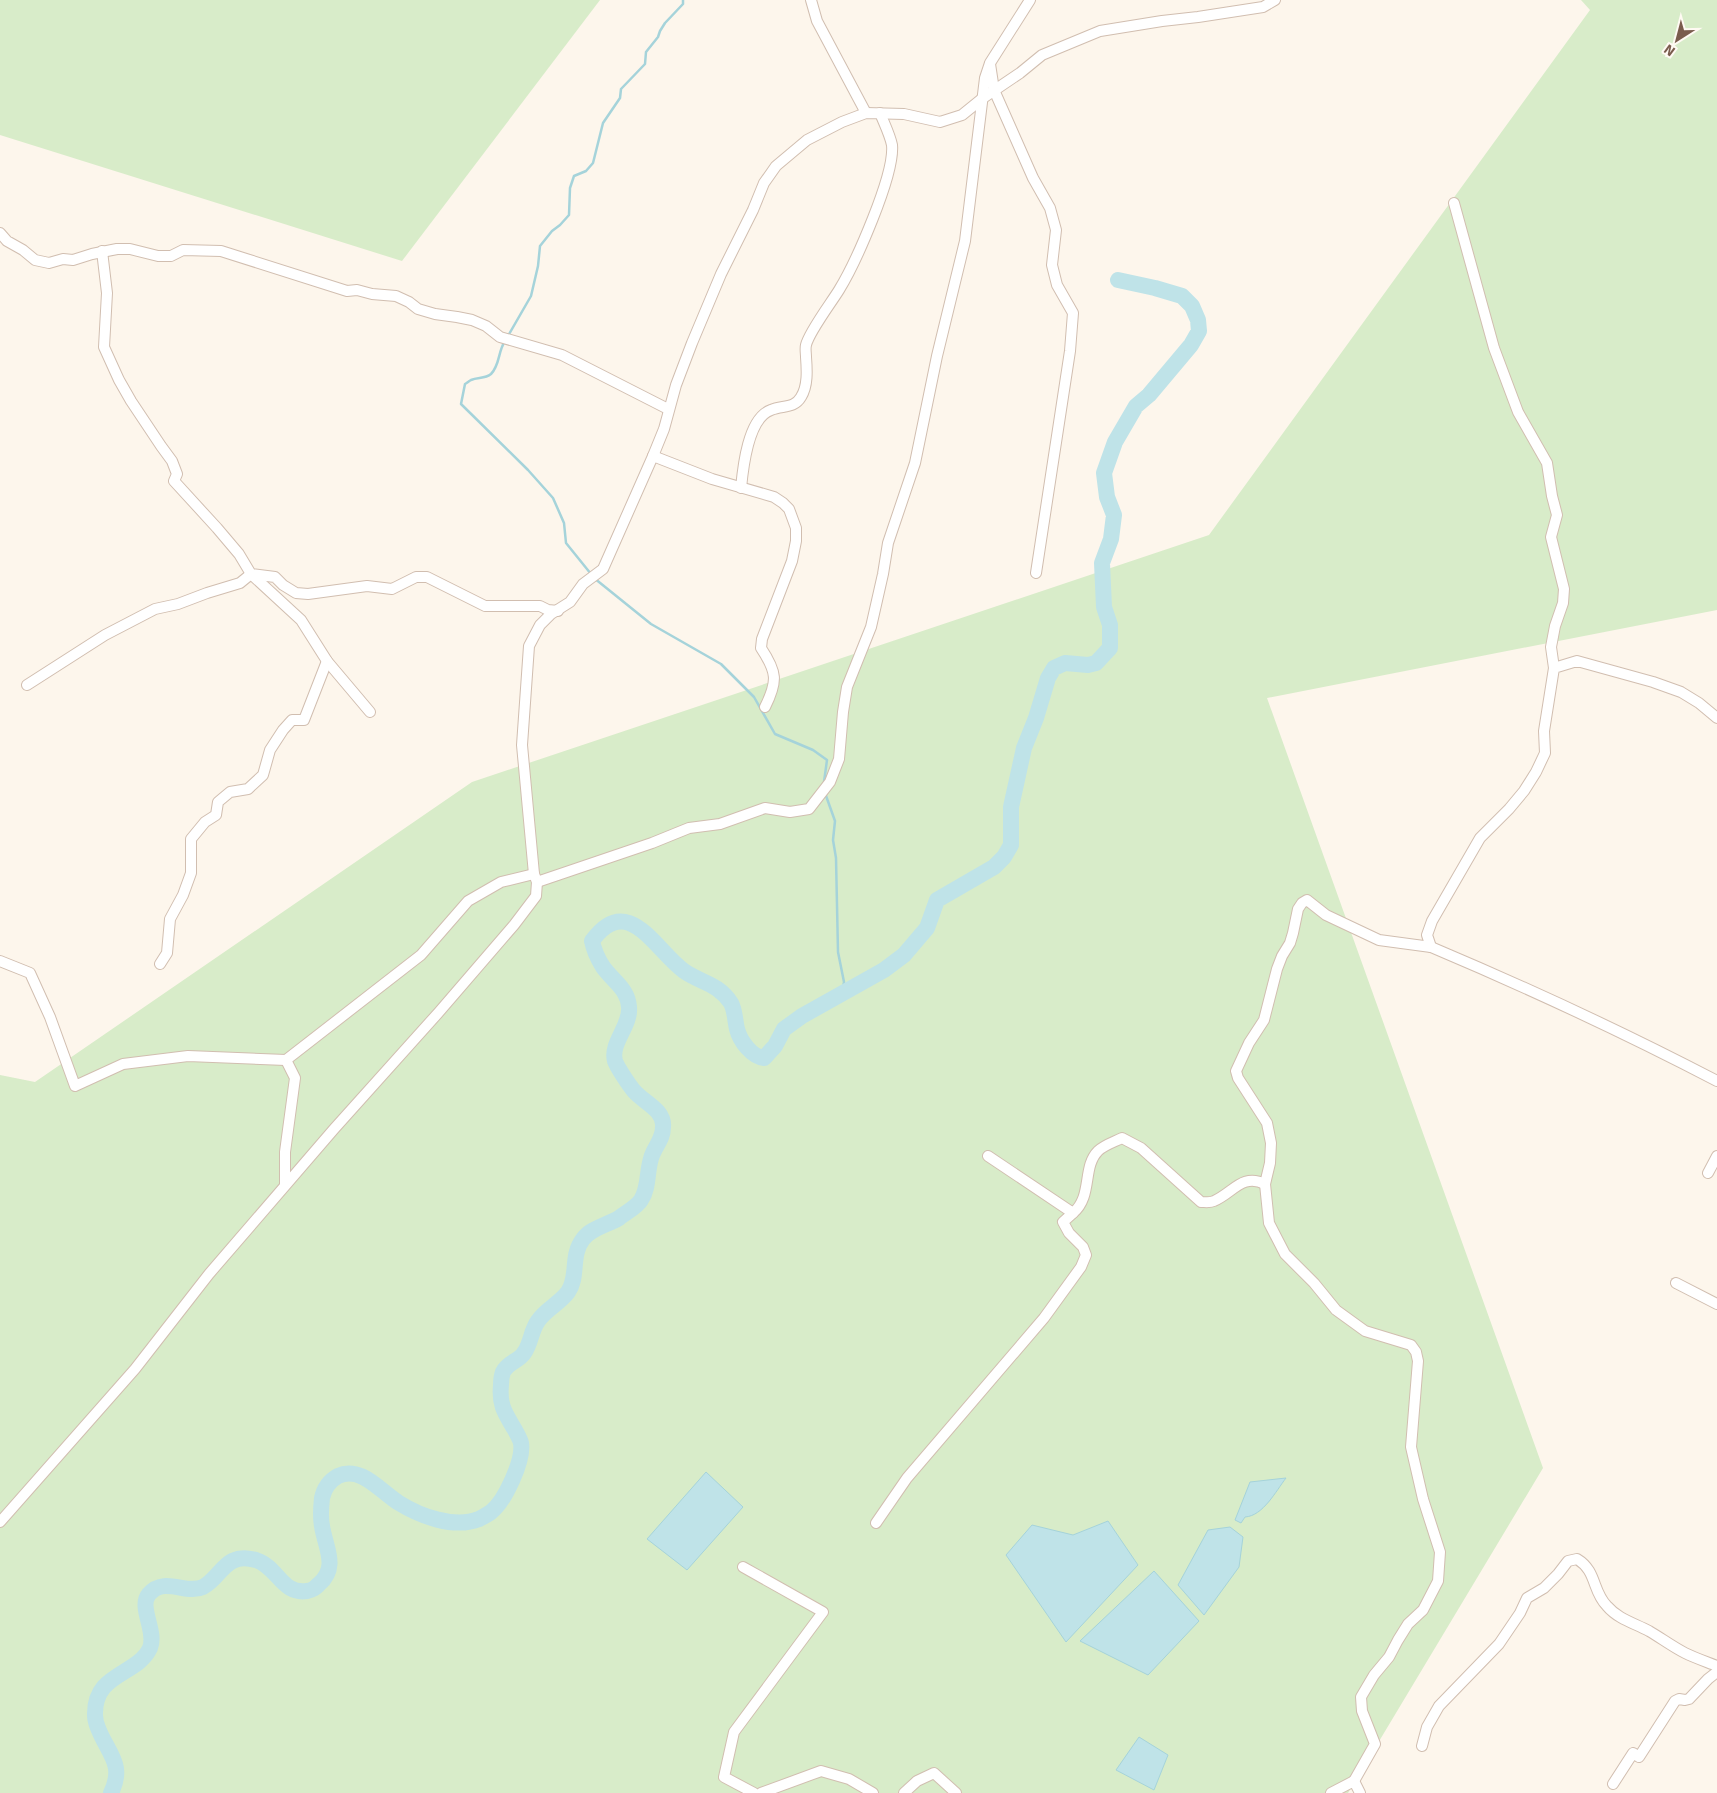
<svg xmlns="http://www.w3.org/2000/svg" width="1717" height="1793" viewBox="0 0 1717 1793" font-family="Signika,sans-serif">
<rect width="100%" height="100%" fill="#fdf6ec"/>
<!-- green -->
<g fill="#d8ecc9">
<polygon points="0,0 600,0 402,261 0,135"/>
<polygon points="1581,0 1717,0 1717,610 1267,698 1543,1468 1348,1793 0,1793 0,1075 35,1082 472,782 1209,535 1590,10"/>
</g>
<!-- water -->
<g fill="#bfe3e8" stroke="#a5d3da">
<polygon points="706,1472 743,1507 687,1570 647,1539"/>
<path d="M1286,1478C1276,1491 1263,1516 1245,1517L1241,1523L1235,1520L1250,1482Z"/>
<polygon points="1108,1521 1138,1565 1066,1642 1006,1555 1032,1525 1073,1535"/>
<polygon points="1230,1527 1243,1537 1239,1567 1204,1615 1178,1585 1208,1530"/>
<polygon points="1154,1571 1199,1621 1148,1675 1080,1641"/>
<polygon points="1139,1737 1168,1755 1154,1790 1116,1770"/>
</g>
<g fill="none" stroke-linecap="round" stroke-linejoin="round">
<!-- stream -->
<g stroke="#a5d3da" stroke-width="2.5">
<polyline points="508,336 531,296 538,266 540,246 552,231 560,225 569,215 570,188 574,176 586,171 593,163 603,123 620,98 621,89 645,64 646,52 658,37 660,31 665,23 683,4 683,0"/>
<path d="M505,341C498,351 500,365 491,374C485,379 478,377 471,380C469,381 467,383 465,384L461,404L528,470L553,498L564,523L566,543L591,574"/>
<polyline points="594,578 651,624 721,664 754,697 775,734 813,750 827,760 824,782"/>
<polyline points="825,793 835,821 833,840 836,858 838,952 844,982 842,993"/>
</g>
<!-- river -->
<path stroke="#bfe3e8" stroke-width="16" d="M111,1793C125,1764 108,1754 98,1728C96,1723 95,1720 95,1715C94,1672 137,1676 150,1648C157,1631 138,1607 149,1594C165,1576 186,1595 203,1587C222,1577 225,1551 256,1560C278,1567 282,1595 307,1591C313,1590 315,1588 319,1584C339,1567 325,1547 322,1526C320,1516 321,1508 322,1498C324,1489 329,1481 338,1476C361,1465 381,1492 399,1503C420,1516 454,1529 479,1519C483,1517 487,1515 491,1512C505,1501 524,1460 521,1443C520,1439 517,1434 515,1430C505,1413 499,1406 501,1385C501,1379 501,1377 503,1372C508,1362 519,1361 524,1353C531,1344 531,1330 538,1321C545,1310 560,1303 568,1292C579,1276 570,1256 583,1239C591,1228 607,1225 619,1218C625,1213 637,1207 641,1200C650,1187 646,1167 653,1153C657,1144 663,1138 663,1127C665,1110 643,1102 634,1091C629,1085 617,1067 615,1061C610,1043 631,1026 629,1007C628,989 613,981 603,967C598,959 594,951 592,941C628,891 655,950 684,971C701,983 718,983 731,1003C735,1010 735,1021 737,1029C740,1041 752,1057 764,1058L775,1046L784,1029L802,1016L884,970L904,955L927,928L937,900L994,867L1004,857L1011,845V807L1024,748L1036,718L1048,678L1054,668L1065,663L1088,665L1096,663L1110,648V625L1104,607L1102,563L1111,539L1114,515L1107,497L1104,473L1115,442L1136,406L1149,395L1191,345L1199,331L1198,320L1192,306L1182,296L1155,288L1118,280"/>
<!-- minor casing -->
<g stroke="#d1beb0" stroke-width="12">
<g id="minor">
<polyline points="811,0 817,21 866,113"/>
<polyline points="990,64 994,90 1033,178 1050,208 1056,230 1052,265 1057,285 1073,313 1070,351 1036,573"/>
<polyline points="1454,203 1494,348 1518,412 1547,463 1552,496 1557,515 1551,537 1564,589 1563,603 1555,626 1551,647 1554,668"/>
<polyline points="0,233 7,241 23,250 35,260 49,263 63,259 73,260 92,254 117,249 130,249 158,256 171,256 183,250 221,251 347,291 357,290 372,294 396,296 409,302 418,309 435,314 457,317 472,320 486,326 500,337 562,355 668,409"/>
<polyline points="102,251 107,293 104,347 119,380 131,401 161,446 172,461 177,474 174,481 217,528 239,554 251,574 275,577 283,585 296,593 308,594 367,586 392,589 416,577 427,577 485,606 540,606 548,610 558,611"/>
<path d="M653,456L712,479L774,497L783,503L789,509L796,528V541L792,561L762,639L761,648C777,672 778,681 765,707"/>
<path d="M741,488C743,467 748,418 771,410C782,405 794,409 801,397C808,386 807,370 806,357C806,353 805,349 806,345C809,332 831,303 839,290C855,264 895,175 892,145C890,135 884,123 880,113"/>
<polyline points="27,685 105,635 155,609 178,604 207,593 240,583 251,574 301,620 327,661 370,712"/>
<polyline points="537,882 652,843 689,828 720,824 765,808 790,812 809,809 830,782 839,759 843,712 847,687 871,627 883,574 888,543 915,463 937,356 965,241 985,78 990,63 1030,0"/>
<path d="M1431,947C1528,988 1623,1032 1717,1081"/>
<polyline points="0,961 30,973 50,1017 75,1086 123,1064 188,1056 286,1060"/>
<polyline points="160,964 167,953 170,919 183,895 191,873 191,839 205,822 216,815 218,802 230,792 248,789 263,775 270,750 283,730 292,720 304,720 327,661"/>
<path d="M988,1156L1073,1213C1093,1196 1082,1167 1098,1151C1104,1145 1114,1142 1122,1138L1141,1148L1201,1202C1205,1202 1210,1203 1214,1201C1233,1193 1242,1173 1265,1184"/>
<polyline points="1708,1173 1717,1156"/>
<polyline points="285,1185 285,1152 295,1078 286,1060 421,955 468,901 501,882 534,874"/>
<polyline points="1676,1283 1717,1304"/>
<polyline points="0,1522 135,1369 209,1274 334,1129 439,1012 514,925 536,896 537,882 534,874 522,745 529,646 540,625 551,614 570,602 583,584 603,569 653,456 664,429 676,385 692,343 721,274 753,210 764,183 776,166 807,140 842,122 866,113 904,114 940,122 962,115 983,98 1020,73 1042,55 1100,31 1162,21 1198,17 1263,7 1275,0"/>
<polyline points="876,1523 907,1478 1044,1318 1081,1267 1086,1255 1083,1247 1069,1233 1063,1222 1073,1213"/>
<polyline points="743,1567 823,1612 734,1732 724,1777 754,1793"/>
<path d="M1422,1746L1427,1727L1439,1706L1499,1644L1520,1613L1527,1598L1544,1588L1558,1574L1568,1561L1577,1559C1597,1571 1592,1591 1607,1606C1618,1619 1634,1623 1649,1631C1661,1638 1673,1647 1685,1653C1695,1658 1707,1662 1717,1666"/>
<polyline points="1354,1781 1375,1744 1362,1711 1361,1697 1374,1675 1389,1657 1398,1640 1408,1624 1423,1610 1438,1581 1440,1552 1423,1499 1411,1447 1418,1361 1416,1352 1411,1345 1365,1331 1336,1310 1314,1283 1285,1254 1269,1223 1265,1184 1270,1163 1271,1143 1267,1123 1238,1078 1236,1071 1249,1043 1264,1020 1277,969 1282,956 1290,943 1293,933 1298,909 1302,903 1307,900 1326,915 1379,940 1431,947 1427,935 1432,921 1480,838 1509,809 1524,791 1536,772 1545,753 1544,731 1554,668 1577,661 1653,682 1681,692 1699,703 1717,718"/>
<polyline points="1613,1784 1633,1753 1639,1757 1675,1701 1679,1699 1685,1700 1689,1699 1708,1679 1717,1672"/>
<polyline points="761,1793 821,1771 849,1779 873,1793"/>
<polyline points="904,1793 917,1781 934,1773 956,1793"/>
<polyline points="1331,1793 1354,1781 1360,1793"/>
</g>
</g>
<!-- minor -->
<use href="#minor" stroke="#fff" stroke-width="10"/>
</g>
<!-- north arrow -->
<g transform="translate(1677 40) rotate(216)" stroke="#fffaf3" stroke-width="4" paint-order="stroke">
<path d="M0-4L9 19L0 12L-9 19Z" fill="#7a5c4d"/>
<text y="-8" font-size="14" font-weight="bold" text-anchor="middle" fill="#7a5c4d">N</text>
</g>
</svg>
